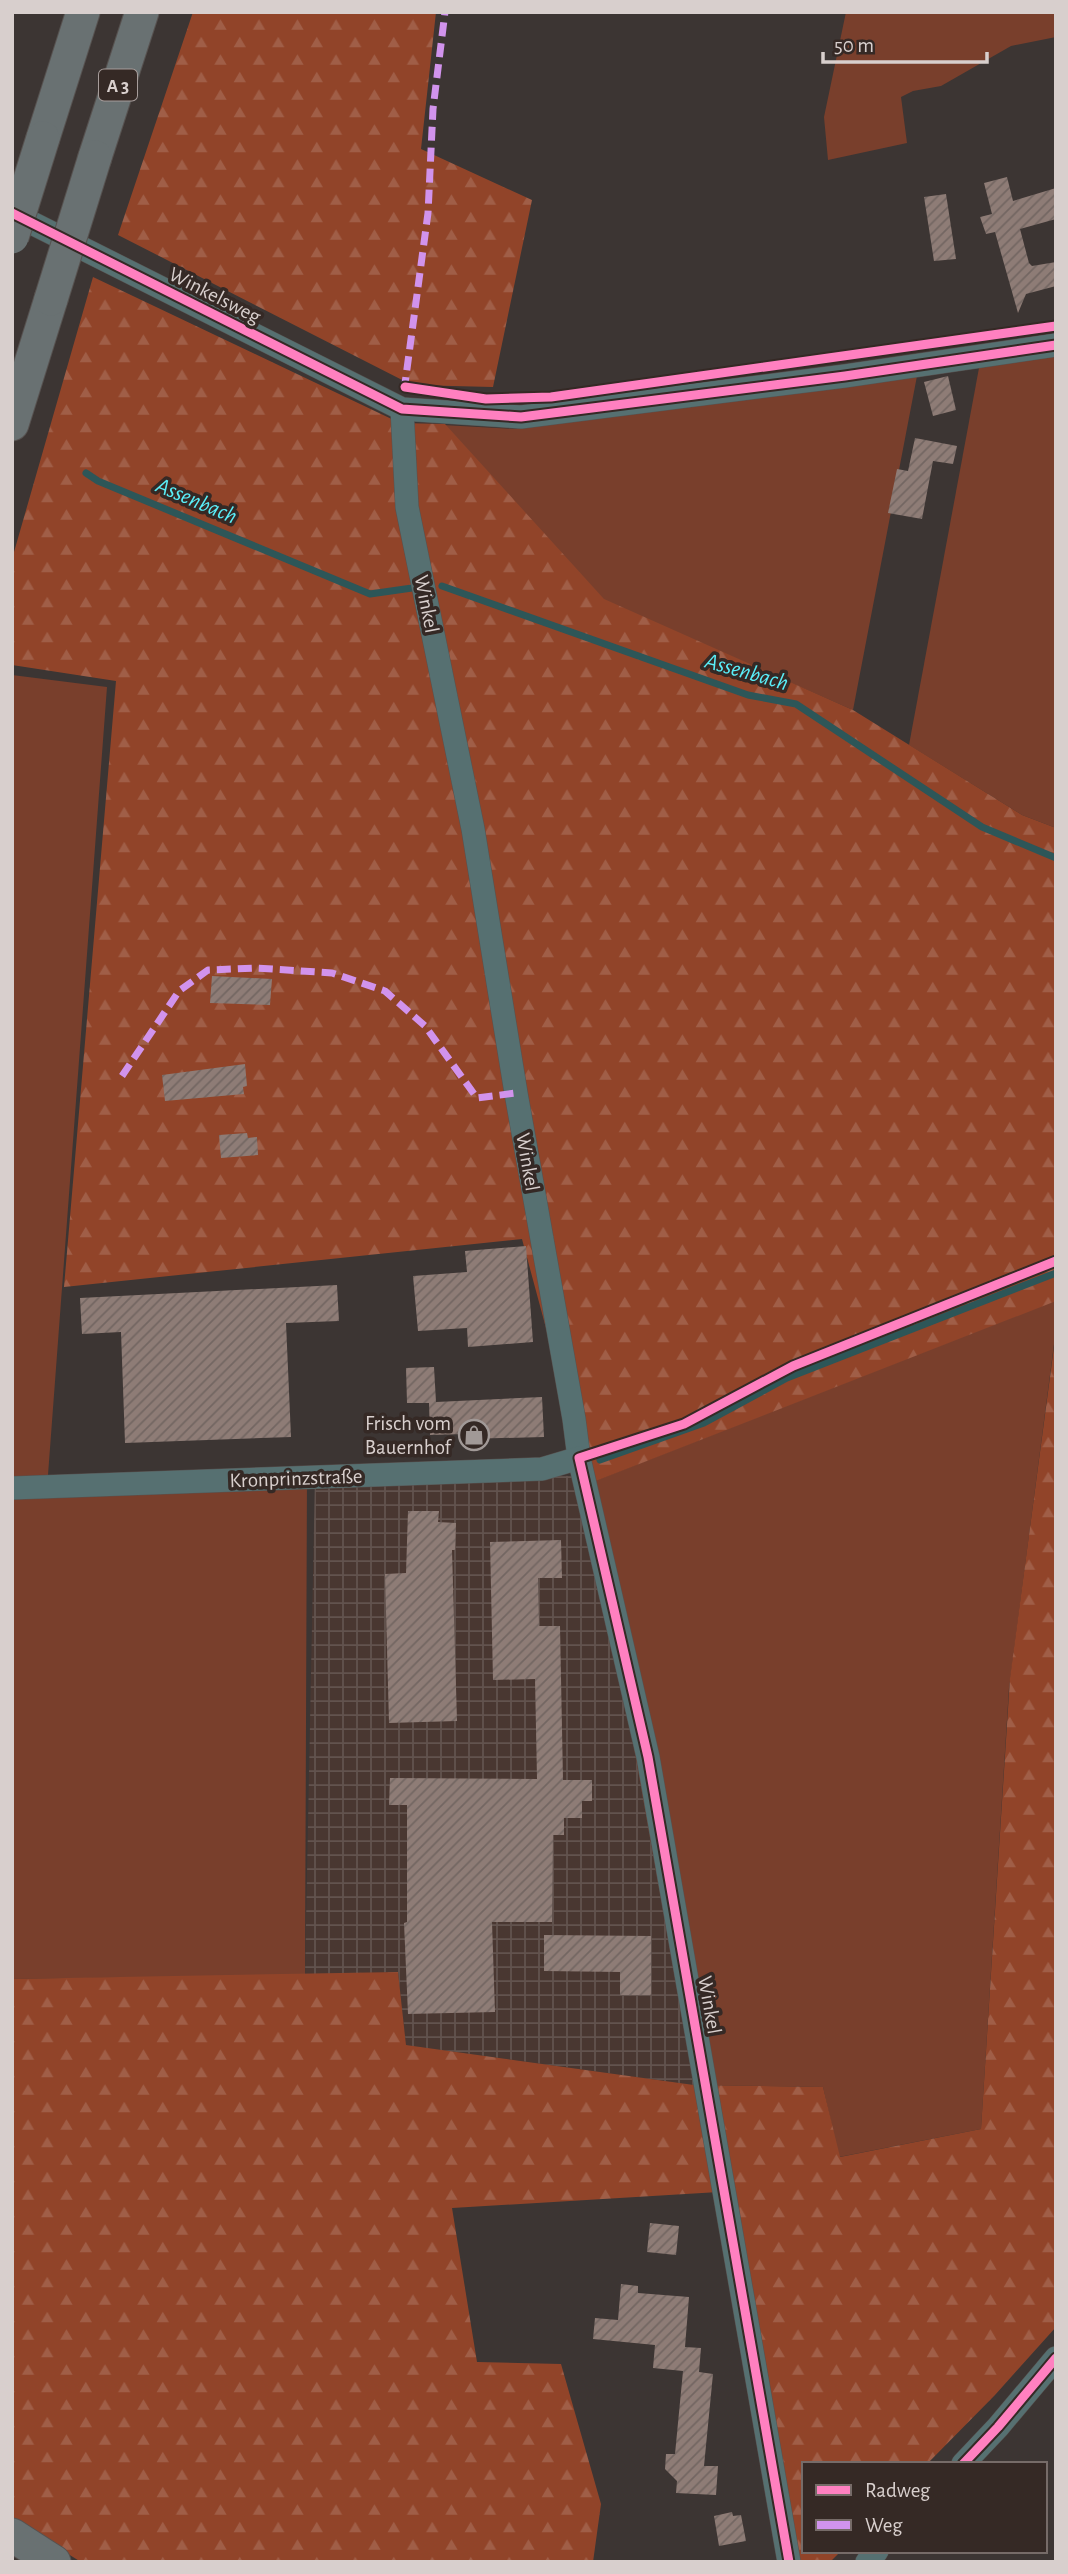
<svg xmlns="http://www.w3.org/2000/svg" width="1068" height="2574" viewBox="0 0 1068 2574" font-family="'Alegreya Sans',sans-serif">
<defs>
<pattern id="industrial-grid" width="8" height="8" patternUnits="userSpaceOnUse" patternTransform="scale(1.75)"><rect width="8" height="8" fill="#493731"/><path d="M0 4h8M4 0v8" fill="none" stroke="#62534e"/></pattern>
<pattern id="forest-firs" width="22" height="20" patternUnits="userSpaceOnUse" patternTransform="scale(1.75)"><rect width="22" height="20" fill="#914429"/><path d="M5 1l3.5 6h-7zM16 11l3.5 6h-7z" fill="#a05e47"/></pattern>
<pattern id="building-hatch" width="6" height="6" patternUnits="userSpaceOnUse" patternTransform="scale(1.75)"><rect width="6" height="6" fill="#8e7c76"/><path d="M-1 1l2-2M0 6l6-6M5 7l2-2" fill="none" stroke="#736662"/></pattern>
</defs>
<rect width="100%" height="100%" fill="#3c3533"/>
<!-- industrial -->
<polygon fill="url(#industrial-grid)" points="315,1474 586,1476 694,2085 406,2045 398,1972 305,1975"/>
<!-- grass -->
<g fill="#793f2c">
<polygon points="846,12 1056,12 1056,37 1011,46 941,86 913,91 901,97 907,143 828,160 824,117"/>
<polygon points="1056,356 1056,828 1022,815 909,745 979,368"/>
<polygon points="917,376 853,710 605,601 443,425 515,429"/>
<polygon points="12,675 107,687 48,1475 307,1476 305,1975 12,1979"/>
<polygon points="1056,1300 1056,1329 1009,1688 981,2129 839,2157 823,2087 694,2085 587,1484"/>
</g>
<!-- forest -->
<g fill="url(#forest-firs)">
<polygon points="193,12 436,12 421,149 532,200 493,387 412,385 118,235"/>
<polygon points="93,277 400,423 445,424 604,599 853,710 1022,815 1056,828 1056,1301 588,1484 522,1239 64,1287 116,681 12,665 12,559"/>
<polygon points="1056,1332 1056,2327 995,2395 927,2464 804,2464 804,2551 841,2551 830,2562 795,2562 735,2191 452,2208 477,2362 561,2364 601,2504 593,2562 81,2562 12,2519 12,1979 398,1972 406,2045 694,2085 823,2087 840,2157 981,2129 1010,1678"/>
</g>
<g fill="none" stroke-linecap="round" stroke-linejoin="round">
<!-- stream -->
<g stroke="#2d5658" stroke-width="7">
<polyline points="86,473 98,481 370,594 412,588"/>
<polyline points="442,586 748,695 796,704 982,827 1056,858"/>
<polyline points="600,1460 704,1423 787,1378 1056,1273"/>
</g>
</g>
<!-- building -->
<g fill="url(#building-hatch)">
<polygon points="1007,177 1013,201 1056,188 1056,219 1020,229 1029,263 1032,266 1056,262 1056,286 1026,294 1018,313 995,232 986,234 980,217 992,214 984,183"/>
<polygon points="946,194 956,259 934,261 924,197"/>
<polygon points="948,376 956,410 933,416 924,382"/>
<polygon points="915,438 957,446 953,464 933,461 922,519 888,513 897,469 908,471"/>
<polygon points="212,976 272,979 270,1005 210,1003"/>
<polygon points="245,1064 247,1086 243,1087 244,1094 165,1101 162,1075"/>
<polygon points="247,1133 248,1138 257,1137 258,1155 221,1158 219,1135"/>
<polygon points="526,1246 533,1342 468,1347 467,1328 418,1331 413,1276 467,1272 465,1251"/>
<polygon points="337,1285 339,1321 286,1323 291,1437 125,1443 121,1332 82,1334 80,1298"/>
<polygon points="434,1367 436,1402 542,1397 544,1437 466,1439 466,1434 430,1435 429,1403 407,1403 406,1368"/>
<polygon points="408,1511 439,1511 438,1522 456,1523 455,1550 452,1550 457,1721 389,1723 385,1574 406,1573"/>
<polygon points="561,1540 562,1578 538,1578 539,1626 560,1626 563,1780 592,1780 592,1801 582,1801 582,1818 564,1818 564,1835 553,1835 552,1922 492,1922 495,2012 408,2014 404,1923 407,1922 407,1805 389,1805 390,1778 537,1779 535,1679 493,1680 490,1542"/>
<polygon points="544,1935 651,1936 651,1995 620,1995 620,1972 544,1971"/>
<polygon points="650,2223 679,2226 676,2255 647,2252"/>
<polygon points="621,2284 638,2286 638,2293 689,2297 685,2347 701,2348 699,2372 713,2374 704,2466 718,2466 716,2495 676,2493 677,2481 665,2469 666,2454 675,2454 683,2371 653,2368 655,2345 593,2339 595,2318 618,2320"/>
<polygon points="732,2512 733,2516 741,2515 746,2541 719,2546 714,2516"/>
</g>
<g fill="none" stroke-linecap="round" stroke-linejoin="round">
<!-- minor casing -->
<g stroke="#575250" stroke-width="24">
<g id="minor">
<polyline points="12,213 402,409 521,417 845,376 1056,345"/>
<polyline points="402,409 407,507 473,829 516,1093 574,1419 579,1458 648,1757 789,2562"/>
<polyline points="12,1488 542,1469 579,1458"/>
<polyline points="963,2464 998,2427 1056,2358"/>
<polyline points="867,2562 877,2551"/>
</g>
</g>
<!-- highway casing -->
<g stroke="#575250" stroke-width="35">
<g id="highway">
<polyline points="43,138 83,12"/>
<polyline points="95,157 142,12"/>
<polyline points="12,424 51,299"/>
<polyline points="12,2535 54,2562"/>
</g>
</g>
<!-- minor -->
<use href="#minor" stroke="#567071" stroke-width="23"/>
<!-- highway -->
<use href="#highway" stroke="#697172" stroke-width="33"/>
<!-- highway-bridge casing -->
<g stroke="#575250" stroke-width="35" stroke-linecap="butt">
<g id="highway-bridge">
<polyline points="12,237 43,138"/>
<polyline points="51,299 95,157"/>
</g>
</g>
<!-- highway-bridge -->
<use href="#highway-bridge" stroke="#697172" stroke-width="33"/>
<!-- quiet -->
<g stroke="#d193ec" stroke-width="7" stroke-dasharray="14 7" stroke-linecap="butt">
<polyline points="404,391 428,213 433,109 445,12"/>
<polyline points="122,1076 179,991 208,970 256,968 332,973 385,991 425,1026 477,1098 516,1093"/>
</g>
<!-- cycleway casing -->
<g stroke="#352925" stroke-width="13">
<g id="cycleway">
<polyline points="12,213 402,409 521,417 845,376 1056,345"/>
<polyline points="405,387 486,399 551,397 1056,326"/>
<polyline points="963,2464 998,2427 1056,2358"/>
<polyline points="789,2562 648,1757 579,1458 684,1424 793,1366 1056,1261"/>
</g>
</g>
<!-- cycleway -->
<use href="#cycleway" stroke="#ff80c0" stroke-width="9"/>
</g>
<!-- icons -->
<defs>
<g id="shop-ring" transform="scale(1.575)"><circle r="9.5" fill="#352925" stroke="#a19997" stroke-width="1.5"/><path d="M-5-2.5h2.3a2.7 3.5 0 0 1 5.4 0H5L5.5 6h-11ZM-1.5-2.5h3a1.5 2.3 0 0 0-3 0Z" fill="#a19997"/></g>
</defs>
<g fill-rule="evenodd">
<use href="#shop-ring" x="474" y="1435"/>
</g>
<g text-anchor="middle" stroke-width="7" stroke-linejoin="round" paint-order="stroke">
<!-- shield labels -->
<rect fill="#352925" stroke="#a79d9b" stroke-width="2" x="99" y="69.5" width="38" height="31" rx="5"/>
<g font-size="19" font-weight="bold" fill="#d8cfcd">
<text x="118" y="92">A 3</text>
</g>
<!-- street labels -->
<g font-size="21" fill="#d8cfcd" stroke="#352925">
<text transform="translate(215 295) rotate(27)" y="7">Winkelsweg</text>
<text transform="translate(427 604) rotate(79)" y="7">Winkel</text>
<text transform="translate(528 1162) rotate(80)" y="7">Winkel</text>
<text transform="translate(296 1478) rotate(-2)" y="7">Kronprinzstraße</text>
<text transform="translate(710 2005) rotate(80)" y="7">Winkel</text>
</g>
<!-- poi labels -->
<g font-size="21" fill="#d8cfcd" stroke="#352925" text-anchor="end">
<text x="451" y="1430">Frisch vom<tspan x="451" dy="24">Bauernhof</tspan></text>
</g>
<!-- water labels -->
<g font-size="23" font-style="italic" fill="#5aeef8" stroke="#352925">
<text transform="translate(197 500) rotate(23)" y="8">Assenbach</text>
<text transform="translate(747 671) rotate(16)" y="8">Assenbach</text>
</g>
</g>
<!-- border -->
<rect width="1068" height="2574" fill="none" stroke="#d8cfcd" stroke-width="28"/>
<!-- legend -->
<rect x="802" y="2462" width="245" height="91" fill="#352925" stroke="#766b68" stroke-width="2"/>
<rect x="816" y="2485" width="35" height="10" fill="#ff80c0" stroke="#766b68" stroke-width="2"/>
<text x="865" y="2497" font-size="21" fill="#d8cfcd">Radweg</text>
<rect x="816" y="2520" width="35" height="10" fill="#d193ec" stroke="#766b68" stroke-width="2"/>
<text x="865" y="2532" font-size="21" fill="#d8cfcd">Weg</text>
<!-- scale -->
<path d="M823 52v10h164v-10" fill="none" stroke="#d8cfcd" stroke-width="3.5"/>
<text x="834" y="52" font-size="21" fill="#d8cfcd" stroke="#352925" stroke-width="5" paint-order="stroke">50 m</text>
</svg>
